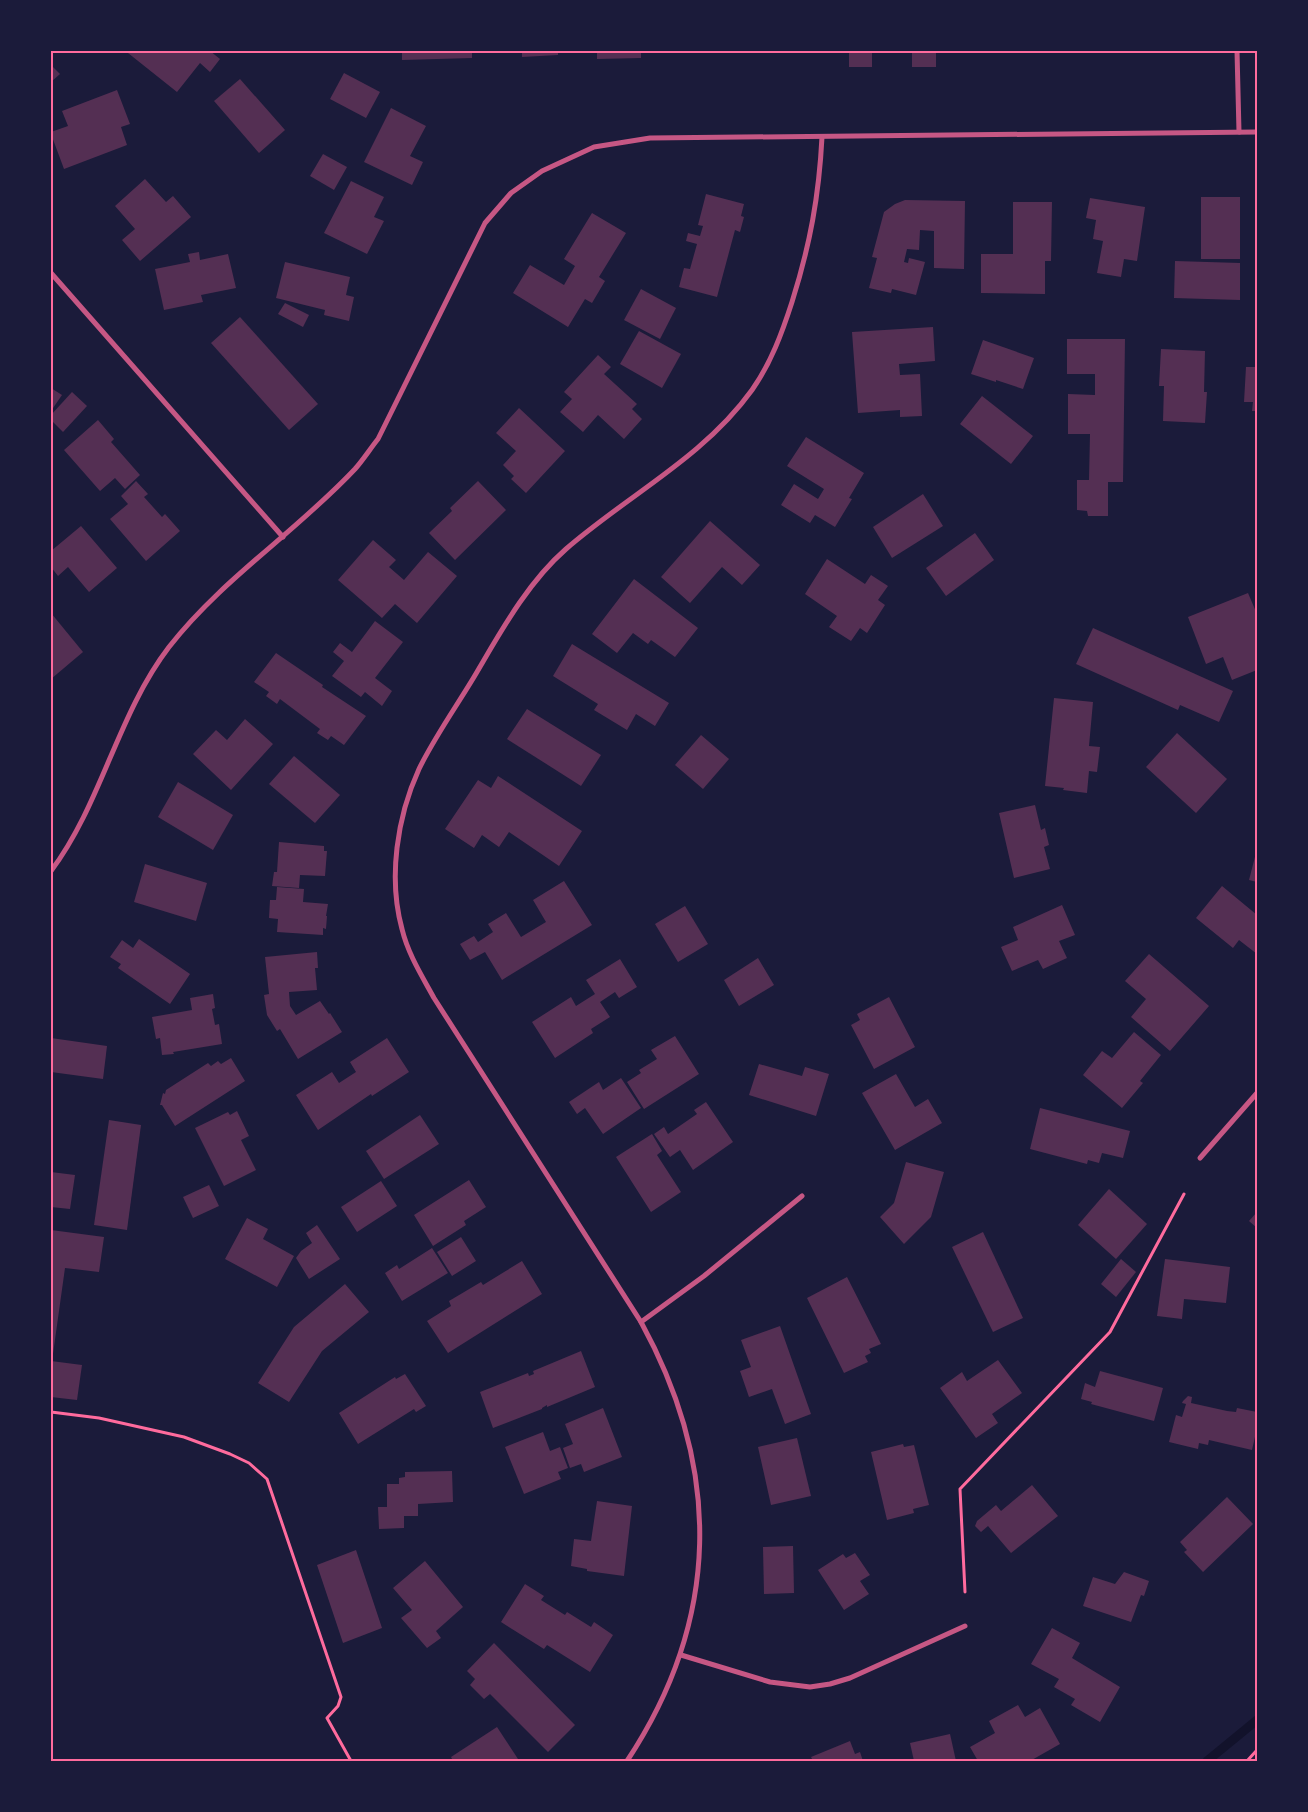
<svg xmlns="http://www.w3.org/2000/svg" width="1308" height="1812" viewBox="0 0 1308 1812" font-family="'Golos Text',sans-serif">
<rect width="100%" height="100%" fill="#1b1b3a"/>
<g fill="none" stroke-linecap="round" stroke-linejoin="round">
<!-- stream -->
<polyline stroke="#12122b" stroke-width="9" points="1207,1761 1257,1720"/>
</g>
<!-- building -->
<g fill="#542f53">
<polygon points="130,51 210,51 220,59 210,72 200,63 177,92 128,53"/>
<polygon points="402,51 472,51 472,58 402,60"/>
<polygon points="522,51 558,51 558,55 522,57"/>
<polygon points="597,51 641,51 641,58 597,59"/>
<polygon points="837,51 872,51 872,67 849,67 849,53 837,53"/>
<rect x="912" y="51" width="24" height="16"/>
<polygon points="51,65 60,74 51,82"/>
<polygon points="344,73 380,92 366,118 330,99"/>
<polygon points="240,79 285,130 259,153 214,101"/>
<polygon points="117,90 130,124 121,127 127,145 64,169 51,134 51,132 68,126 62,111"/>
<polygon points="391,108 426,126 410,156 423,162 412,185 364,162"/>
<polygon points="323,154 347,167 334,190 310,176"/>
<polygon points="145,179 166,202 173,196 191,217 140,261 122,240 135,229 115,206"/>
<polygon points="351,181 384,197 374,217 384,221 367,254 324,233"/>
<polygon points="706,194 744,204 741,216 744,217 740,232 735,230 717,297 679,287 684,268 690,269 697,244 686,241 688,233 700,236 703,226 698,225"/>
<rect x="1201" y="197" width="39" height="62"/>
<polygon points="1090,198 1145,207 1137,261 1124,259 1121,277 1097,273 1103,241 1093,239 1096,220 1086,218"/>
<polygon points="905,200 965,201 964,269 934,268 934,231 920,230 919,250 907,249 904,262 908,263 909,258 925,262 916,295 892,289 891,293 869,288 877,258 872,257 884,212 895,204"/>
<polygon points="1013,202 1052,202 1051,261 1045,261 1045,294 981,293 981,254 1013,254"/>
<polygon points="592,213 626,233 599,277 605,281 592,303 585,299 568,327 513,293 530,265 564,285 575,266 564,259"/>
<polygon points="199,252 200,260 228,254 236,288 201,295 203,302 164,310 155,269 190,262 188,254"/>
<polygon points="1175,261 1240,263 1240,300 1174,298"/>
<polygon points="285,262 350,277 346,295 354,297 349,321 324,315 325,310 276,298"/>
<polygon points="641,289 676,308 660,339 624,320"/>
<polygon points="285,303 309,315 303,327 278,314"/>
<polygon points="240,317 318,404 289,430 211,343"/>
<polygon points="933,327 935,361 899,364 900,375 920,374 922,416 900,417 900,410 858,413 852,332"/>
<polygon points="639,331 681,354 662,388 620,364"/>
<polygon points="1067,339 1125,339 1123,482 1108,482 1108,516 1088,516 1087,511 1077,510 1077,480 1089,480 1090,434 1068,434 1068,394 1095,395 1095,374 1067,374"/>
<polygon points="983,340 1034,358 1023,389 996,380 996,382 971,374"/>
<polygon points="1161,349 1205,351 1204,392 1207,392 1205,423 1163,421 1164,386 1159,386"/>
<polygon points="598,355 611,367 604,374 637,404 632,409 642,419 624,439 598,415 583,432 560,412 572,399 564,392"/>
<polygon points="1246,367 1257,367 1257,411 1252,411 1253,402 1244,402"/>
<polygon points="51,388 62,395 51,411"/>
<polygon points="72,392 87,406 63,432 51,420 51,415"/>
<polygon points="982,396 1033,436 1011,464 960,424"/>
<polygon points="519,408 565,451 526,493 511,479 514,476 503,465 516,451 496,433"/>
<polygon points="98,420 114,439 111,442 140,475 125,489 115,478 100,491 64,450"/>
<polygon points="806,437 864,473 849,498 852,499 835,527 815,515 810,523 781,505 794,484 818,499 824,489 787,466"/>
<polygon points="136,481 148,494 144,497 162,517 165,514 180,531 146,561 110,519 128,504 121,496"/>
<polygon points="478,481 506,510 455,560 429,533 452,511 450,508"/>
<polygon points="923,494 943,526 892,558 873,527"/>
<polygon points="710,521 760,565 742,585 722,567 690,603 661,577"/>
<polygon points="81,526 117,568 89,592 68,567 58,576 51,567 51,551"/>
<polygon points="975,533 994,560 946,596 926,568"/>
<polygon points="373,540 396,560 389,567 404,580 428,552 457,576 417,623 395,604 382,618 338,580"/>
<polygon points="827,559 865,584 871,575 888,586 878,600 885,605 867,633 860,628 851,641 829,627 837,616 805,594"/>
<polygon points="634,579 698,628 675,657 651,640 648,644 633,633 617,653 592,634"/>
<polygon points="1248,593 1257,614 1257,670 1232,680 1223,657 1206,664 1188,617"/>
<polygon points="51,613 83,652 51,679"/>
<polygon points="375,621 403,642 375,678 392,691 382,706 365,692 361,697 332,676 344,661 333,652 340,643 352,652"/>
<polygon points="1093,628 1233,691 1219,722 1180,705 1178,710 1076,664"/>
<polygon points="572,644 669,703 655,726 636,714 627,730 594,710 598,704 553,676"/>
<polygon points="276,653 323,685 322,687 366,716 344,745 331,736 328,740 317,733 320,729 280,699 277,704 266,696 269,692 254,682"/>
<polygon points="1054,698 1093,702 1089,746 1100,747 1097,772 1089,771 1087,793 1063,790 1064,788 1045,786"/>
<polygon points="527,709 601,755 581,786 507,739"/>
<polygon points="245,719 273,744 231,790 193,754 216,730 227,740"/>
<polygon points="1177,733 1227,779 1196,813 1146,767"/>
<polygon points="701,735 729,759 703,789 675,765"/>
<polygon points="294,756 340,795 315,823 269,784"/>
<polygon points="498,776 582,831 559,866 509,832 499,847 482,835 474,848 445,829 478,780 491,788"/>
<polygon points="178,782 233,815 213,850 158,817"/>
<polygon points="1035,805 1041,830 1045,828 1049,845 1044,847 1050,869 1014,878 999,813"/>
<polygon points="279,842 324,846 324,851 327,851 325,876 300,875 299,888 272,886 274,872 277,872"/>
<polygon points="1256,853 1257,853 1257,882 1249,880"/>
<polygon points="145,864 207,883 196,921 134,902"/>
<polygon points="564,881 592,925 502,980 485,952 470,960 460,944 474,936 478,942 493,932 488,924 506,913 521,937 546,922 533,900"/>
<polygon points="1222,886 1257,915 1257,954 1239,940 1233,948 1196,918"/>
<polygon points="277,887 304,889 303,902 328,904 326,916 327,916 326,929 323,928 323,935 277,932 278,919 269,918 270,900 276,900"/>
<polygon points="1062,905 1075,935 1059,941 1067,958 1043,969 1038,960 1012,971 1001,947 1018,940 1013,927"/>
<polygon points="685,906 708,944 678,962 655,924"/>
<polygon points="139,939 190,974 170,1004 118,968 121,964 110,957 122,940 133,948"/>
<polygon points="317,952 318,968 315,968 317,990 289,992 290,1006 296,1015 320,1001 329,1014 330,1013 342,1032 298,1059 280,1029 277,1031 267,1015 264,995 269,994 265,957"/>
<polygon points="1149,954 1209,1006 1170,1051 1131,1017 1146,999 1125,981"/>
<polygon points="758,958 774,985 739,1006 724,980"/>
<polygon points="620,959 637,987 619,998 615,992 600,1002 610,1017 591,1029 593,1033 555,1058 532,1022 571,997 576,1006 595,994 586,980"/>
<polygon points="213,994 215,1008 212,1009 215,1025 219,1024 222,1044 173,1052 174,1054 162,1055 160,1038 156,1039 152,1017 192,1010 190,998"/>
<polygon points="889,997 915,1047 874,1069 851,1025 860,1020 857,1014"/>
<polygon points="1134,1032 1161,1055 1140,1081 1143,1083 1122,1108 1083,1075 1102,1051 1112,1058"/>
<polygon points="675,1036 699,1074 644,1109 627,1082 641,1073 639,1070 657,1059 651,1050"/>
<polygon points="51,1038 107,1046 103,1079 51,1072"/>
<polygon points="387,1038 409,1072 372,1096 371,1094 318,1130 296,1095 332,1072 339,1083 356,1072 350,1062"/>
<polygon points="231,1058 245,1081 175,1126 162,1105 160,1105 163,1093 165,1094 166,1090 208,1063 211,1066 218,1061 221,1064"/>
<polygon points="759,1064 802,1076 805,1067 829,1074 816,1116 749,1095"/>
<polygon points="896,1074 915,1107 928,1099 942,1123 895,1150 862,1093"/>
<polygon points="621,1078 641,1108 603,1134 585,1108 577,1114 569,1102 599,1082 603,1090"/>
<polygon points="706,1102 733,1142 693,1170 680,1150 670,1157 654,1134 664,1127 668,1134 697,1114 694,1110"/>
<polygon points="1040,1108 1130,1131 1123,1158 1102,1153 1099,1163 1088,1160 1087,1164 1030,1149"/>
<polygon points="237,1111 249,1136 241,1140 256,1170 224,1186 195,1128 228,1112 230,1115"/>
<polygon points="420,1115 439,1144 384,1179 366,1151"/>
<polygon points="109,1120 141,1125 127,1230 94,1225"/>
<polygon points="652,1134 662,1151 657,1155 681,1192 651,1212 616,1157"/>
<polygon points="906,1162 944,1172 931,1217 904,1244 880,1217 894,1203"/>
<polygon points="51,1172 75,1175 70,1209 51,1207"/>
<polygon points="469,1180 486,1207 464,1221 466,1225 433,1246 414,1215"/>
<polygon points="381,1181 397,1206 357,1232 341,1207"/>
<polygon points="209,1185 219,1206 193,1218 183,1197"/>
<polygon points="1109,1189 1147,1224 1116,1259 1078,1225"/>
<polygon points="1257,1212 1257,1228 1249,1221"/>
<polygon points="247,1218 268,1229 263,1239 294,1256 277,1287 225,1259"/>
<polygon points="317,1225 340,1259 309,1279 296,1258 301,1251 312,1243 306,1233"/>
<polygon points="51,1230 104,1237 99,1272 65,1268 52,1361"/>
<polygon points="983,1232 1023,1318 993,1332 952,1247"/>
<polygon points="461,1237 476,1261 452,1276 437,1252"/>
<polygon points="432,1248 448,1273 402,1301 385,1273 397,1265 399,1269"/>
<polygon points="1121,1259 1136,1272 1116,1297 1101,1284"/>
<polygon points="1165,1259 1230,1267 1226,1303 1184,1299 1182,1319 1157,1316"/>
<polygon points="522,1261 542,1294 448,1353 427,1321 451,1306 449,1301 481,1282 483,1285"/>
<polygon points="847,1277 881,1344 869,1349 871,1353 865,1356 868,1362 844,1373 807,1298"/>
<polygon points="345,1284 369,1312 322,1351 289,1402 258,1383 294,1327"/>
<polygon points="780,1326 811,1414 785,1424 772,1389 749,1397 740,1371 751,1367 741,1340"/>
<polygon points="581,1351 595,1387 547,1407 547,1405 542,1408 542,1409 493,1428 480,1392 528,1373 529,1376 534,1374 533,1371"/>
<polygon points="998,1360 1022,1393 992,1414 998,1423 976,1438 940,1388 962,1372 967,1381"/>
<polygon points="51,1361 82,1365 77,1400 51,1397"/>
<polygon points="1100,1371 1163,1388 1154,1421 1091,1404 1092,1402 1081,1399 1085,1383 1095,1387"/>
<polygon points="405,1374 426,1406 416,1412 414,1409 358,1444 339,1413 395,1377 396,1379"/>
<polygon points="1188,1396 1192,1397 1191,1403 1227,1411 1236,1412 1237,1408 1257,1412 1257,1428 1252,1450 1209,1440 1208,1445 1199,1443 1198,1449 1169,1442 1176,1415 1182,1417 1186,1404 1182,1403 1183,1401"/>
<polygon points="603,1408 622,1457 584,1472 581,1464 570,1468 563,1448 573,1444 565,1424"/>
<polygon points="543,1432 550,1451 560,1447 568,1468 558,1472 561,1479 524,1494 505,1447"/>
<polygon points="797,1438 811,1496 771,1505 758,1447"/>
<polygon points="903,1444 904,1447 914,1445 929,1505 913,1509 914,1513 887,1520 871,1452"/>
<polygon points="452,1471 453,1502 418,1504 418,1516 404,1516 404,1528 379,1529 378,1507 387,1507 387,1484 399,1484 399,1478 405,1477 405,1472"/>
<polygon points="1032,1485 1058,1516 1011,1553 988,1526 981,1532 975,1526 977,1521 996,1505 1001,1511"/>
<polygon points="1227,1497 1253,1524 1203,1572 1184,1552 1187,1550 1180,1542"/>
<polygon points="597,1501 632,1506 624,1576 587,1571 587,1569 571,1566 574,1539 591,1541"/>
<polygon points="793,1546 794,1593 764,1594 763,1547"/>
<polygon points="356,1550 382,1628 343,1643 317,1565"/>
<polygon points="855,1553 870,1575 860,1581 869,1594 844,1610 818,1570 843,1554 846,1558"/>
<polygon points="425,1561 463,1607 436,1631 441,1638 427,1648 401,1618 412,1610 393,1588"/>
<polygon points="1124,1572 1149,1581 1144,1596 1141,1595 1131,1622 1083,1606 1093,1577 1115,1584"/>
<polygon points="525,1584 544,1596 541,1600 565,1615 567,1612 591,1627 594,1622 613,1635 590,1672 547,1645 544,1649 501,1622"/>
<polygon points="1052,1628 1080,1643 1072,1658 1120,1687 1100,1722 1071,1705 1075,1699 1054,1687 1059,1679 1031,1664"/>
<polygon points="494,1643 575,1725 548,1752 490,1694 484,1699 470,1685 475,1679 467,1671"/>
<polygon points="1018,1705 1025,1717 1040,1708 1060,1744 1030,1761 978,1761 970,1747 995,1733 989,1721"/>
<polygon points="497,1727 518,1759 515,1761 453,1761 451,1757"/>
<polygon points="950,1734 956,1761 914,1761 910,1743"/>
<polygon points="850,1741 855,1754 860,1752 863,1761 813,1761 811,1757"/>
</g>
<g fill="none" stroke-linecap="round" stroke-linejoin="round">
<!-- path -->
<g stroke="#ff6b9d" stroke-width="3">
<polyline points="51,1412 99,1418 184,1437 230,1454 249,1463 267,1479 341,1697 338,1706 327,1718 351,1761"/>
<polyline points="965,1592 960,1489 1110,1332 1184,1194"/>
<polyline points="1247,1761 1257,1750"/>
</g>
<!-- minor -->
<g stroke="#c65784" stroke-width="5">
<polyline points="1237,51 1239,132"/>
<polyline points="51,273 283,537"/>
<path d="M51,871C102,803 117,715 169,647C222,579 296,532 355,469C363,460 370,449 378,439L485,223L511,193L542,171L594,147L650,138L1257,132"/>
<polyline points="1200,1158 1257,1093"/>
<polyline points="641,1322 704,1276 802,1196"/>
<polyline points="681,1655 770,1682 810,1687 830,1684 850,1678 965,1626"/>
<path d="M627,1761C721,1619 722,1470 641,1322L434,998C422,976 408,954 402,929C388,878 397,817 419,769C434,738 456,707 474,677C500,633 527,583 566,549C628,495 703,458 752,390C771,363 782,333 792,302C810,245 819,196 822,137"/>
</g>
</g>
<!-- border -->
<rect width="1308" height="1812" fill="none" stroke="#1b1b3a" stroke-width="105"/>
<rect x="52" y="52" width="1204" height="1708" fill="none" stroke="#ff6b9d" stroke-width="2"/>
</svg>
